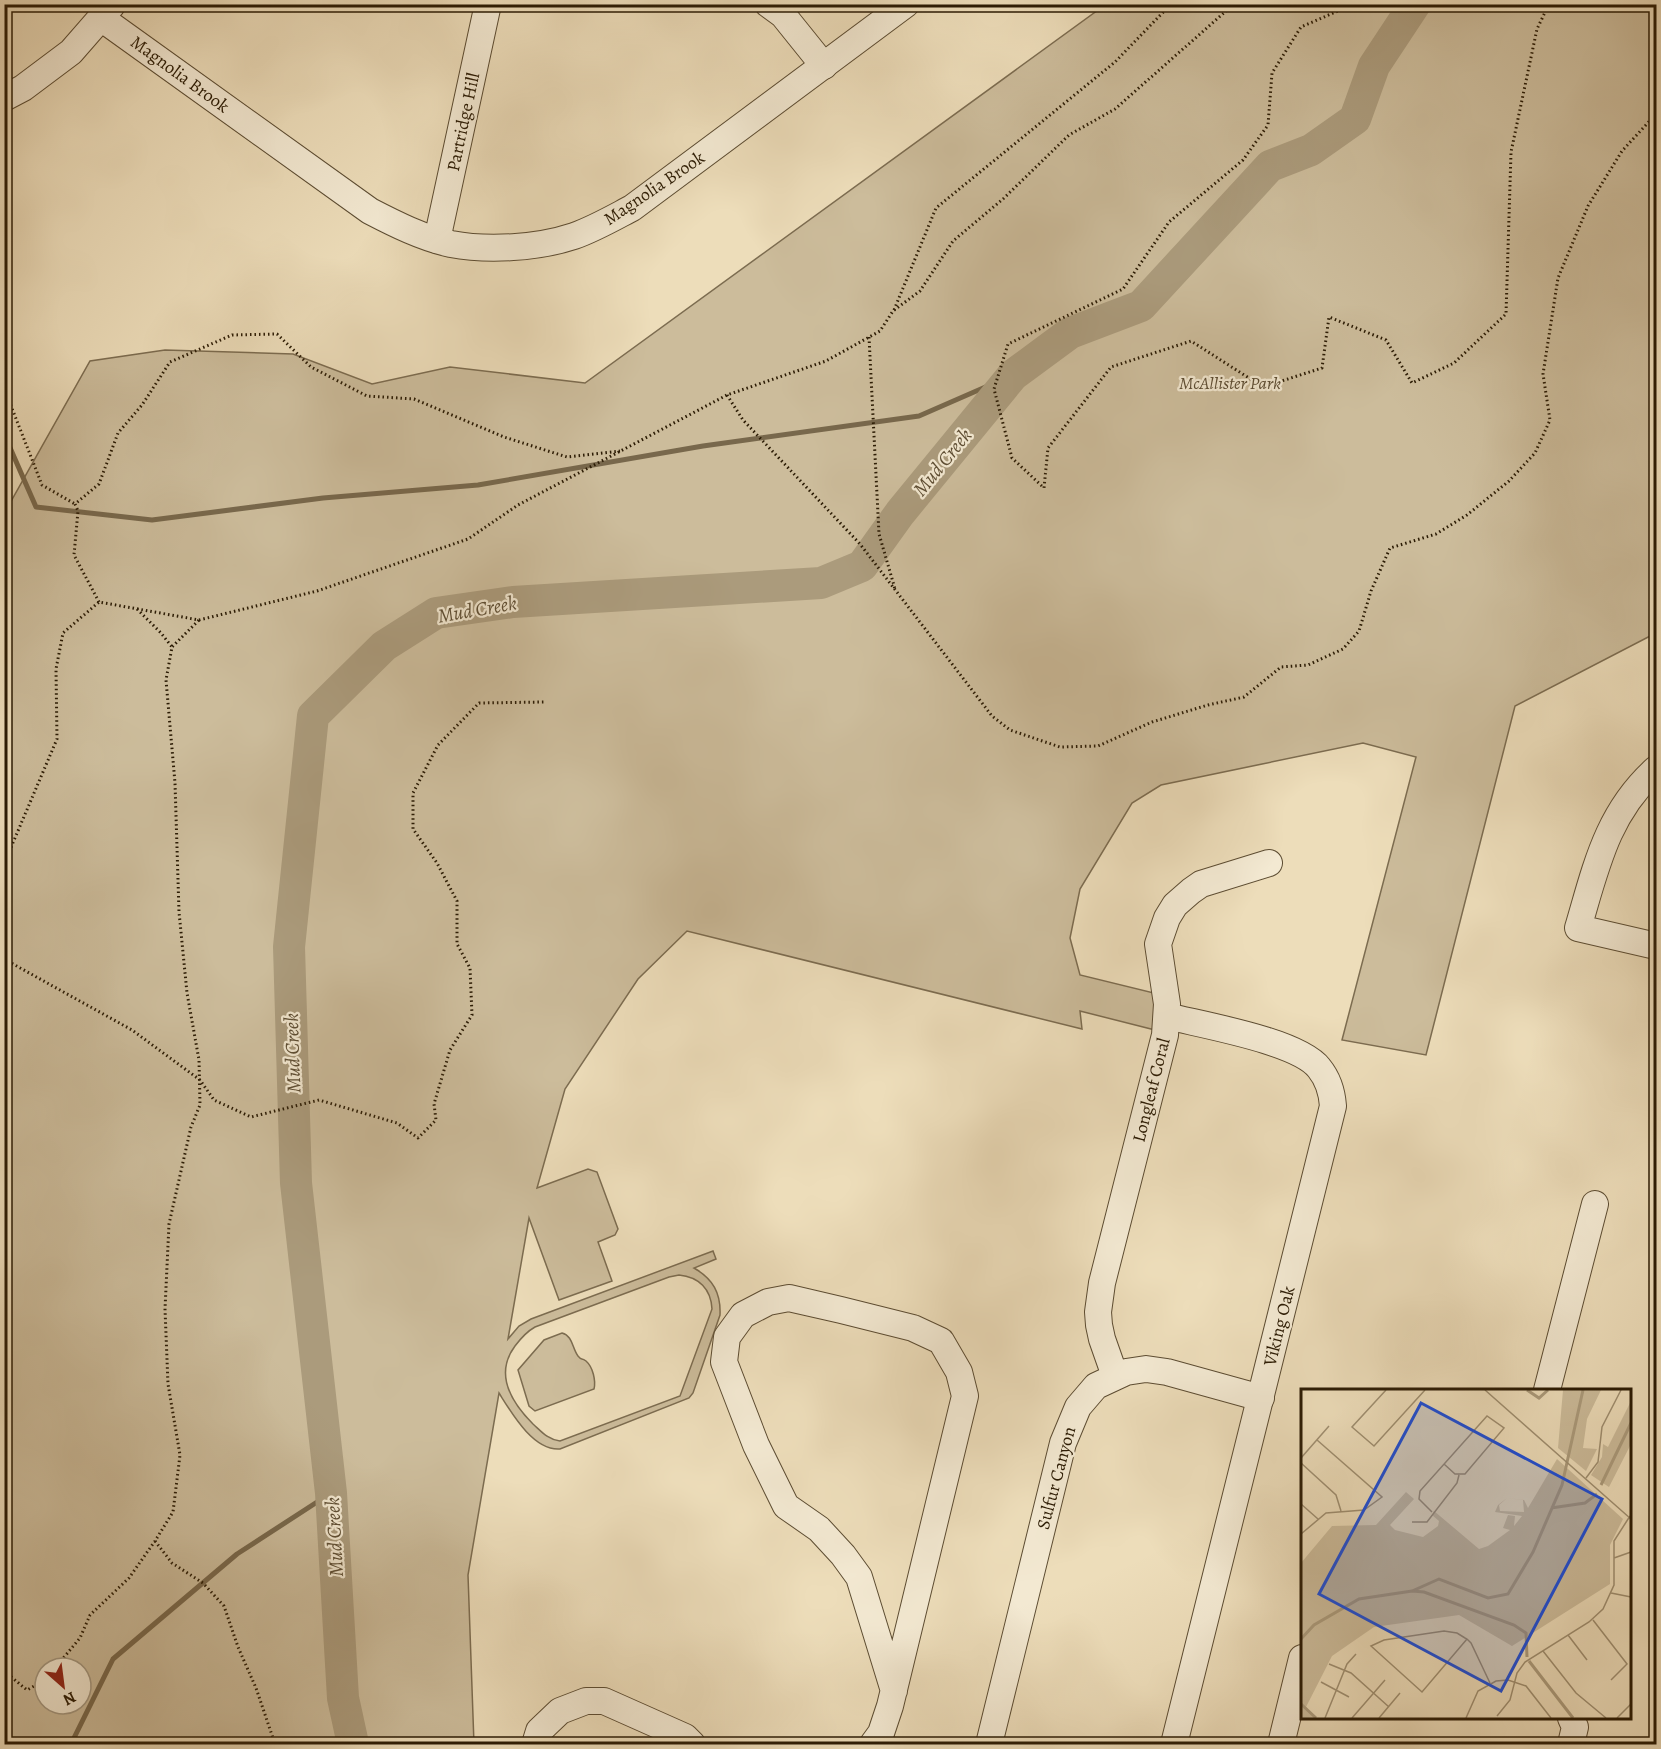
<svg xmlns="http://www.w3.org/2000/svg" width="1661" height="1749" viewBox="0 0 1661 1749" font-family="Alegreya,serif">
<rect width="100%" height="100%" fill="#edddba"/>
<filter id="stains"><feTurbulence type="fractalNoise" baseFrequency=".00333" numOctaves="4"/><feColorMatrix values="0 0 0 0 .2 0 0 0 0 .09 0 0 0 0 .02 0 0 0 .5 -.17"/></filter>
<radialGradient id="worn" r=".72"><stop offset=".6" stop-color="#630" stop-opacity="0"/><stop offset="1" stop-color="#630" stop-opacity=".3"/></radialGradient>
<!-- green -->
<g fill="#ccbc9b" stroke="#7c6c50" stroke-width="1.5" fill-rule="evenodd">
<path d="M1105,5H1656V633L1515,706L1426,1055L1342,1040L1416,757L1363,743L1161,785L1132,803L1080,889L1070,938L1080,975L1154,993L1155,1030L1080,1011L1082,1029L687,931L638,979L565,1089L537,1188L588,1169L597,1172L618,1229L615,1235L598,1242L612,1281L559,1300L529,1218L508,1339L519,1326L531,1319L713,1251L716,1259L694,1268C713,1279 721,1293 720,1315L693,1393L689,1398L560,1449C533,1451 511,1412 499,1393L468,1575L474,1744H5V512L90,361L165,350L293,354L372,384L450,367L585,383ZM679,1275C699,1277 711,1289 712,1309L680,1396L560,1441C548,1440 541,1431 533,1424C512,1403 494,1374 515,1346C521,1338 526,1332 535,1327L669,1277ZM45,1668H81V1704H45Z"/>
<path d="M562,1333C573,1336 572,1348 578,1356C582,1361 581,1357 586,1361C593,1367 596,1381 594,1389L535,1411L529,1406L518,1370L544,1340Z"/>
</g>
<g fill="none" stroke-linecap="round" stroke-linejoin="round">
<!-- stream -->
<g stroke="#78684c" stroke-width="5">
<polyline points="4,434 36,507 152,520 323,498 478,485 703,446 919,416 1013,375"/>
<polyline points="71,1744 113,1659 237,1554 331,1493"/>
</g>
<!-- river -->
<polyline stroke="#ab9b7c" stroke-width="32" points="353,1744 343,1698 331,1493 296,1183 289,947 313,716 384,646 436,613 513,602 821,583 862,566 900,513 1013,375 1070,333 1141,306 1270,166 1311,150 1355,119 1374,66 1415,4"/>
<!-- minor casing -->
<g stroke="#5c4c32" stroke-width="28">
<g id="minor">
<polyline points="768,4 783,15 824,66"/>
<path d="M101,18L370,211C395,224 423,238 451,244C488,251 538,248 574,236C594,229 613,218 632,208L906,4"/>
<polyline points="4,98 23,88 71,52 112,5"/>
<polyline points="437,240 488,4"/>
<path d="M1656,769C1607,813 1596,867 1578,928L1656,946"/>
<path d="M1167,1016C1202,1025 1298,1041 1319,1068C1328,1079 1332,1092 1333,1106L1174,1744"/>
<polyline points="1115,1376 1102,1339 1099,1325 1098,1312 1102,1283 1165,1035 1167,1004 1158,944 1167,918 1175,905 1191,891 1201,884 1269,863"/>
<polyline points="1547,1390 1595,1204"/>
<polyline points="535,1744 539,1731 560,1711 586,1701 604,1701 685,1737 692,1744"/>
<polyline points="873,1744 881,1733 890,1706 965,1396 959,1372 941,1341 913,1328 841,1310 789,1298 768,1302 743,1315 727,1337 724,1362 756,1445 786,1506 819,1529 843,1555 859,1577 894,1691"/>
<polyline points="989,1744 1063,1443 1078,1407 1096,1386 1126,1372 1146,1369 1167,1372 1261,1398"/>
<polyline points="1281,1744 1302,1658"/>
<polyline points="1571,1744 1575,1727 1571,1718"/>
</g>
</g>
<!-- path -->
<g stroke="#2b1b04" stroke-width="3" stroke-dasharray="1.5 3" stroke-linecap="butt">
<polyline points="1354,4 1301,27 1272,73 1268,125 1243,160 1169,222 1123,289 1008,344 994,389 1012,458 1044,488 1048,448 1111,367 1191,341 1263,387 1322,368 1329,317 1386,340 1412,383 1454,363 1506,314 1511,152 1537,29 1549,4"/>
<polyline points="1653,4 1653,40 1656,56"/>
<polyline points="894,310 936,208 1115,62 1171,4"/>
<polyline points="869,337 879,534 895,589"/>
<polyline points="4,388 42,485 75,504"/>
<polyline points="727,395 743,420 860,544 992,716 1010,730 1060,747 1098,746 1152,722 1208,705 1244,697 1281,667 1308,665 1343,649 1359,631 1371,591 1390,548 1436,534 1467,515 1509,481 1535,453 1550,420 1543,374 1558,278 1588,206 1622,151 1656,114"/>
<polyline points="99,602 74,555 78,511 75,504 99,484 118,433 142,405 170,362 232,335 277,334 311,367 367,396 414,399 504,437 567,457 620,451"/>
<polyline points="137,609 161,633 172,647"/>
<polyline points="4,878 9,852 57,739 56,669 63,633 99,602 199,620 317,591 468,539 518,505 727,395 826,361 880,331 893,311 920,291 953,241 1003,199 1069,135 1115,109 1234,4"/>
<polyline points="4,959 132,1030 200,1080 214,1100 251,1117 319,1100 397,1123 418,1138 436,1120 434,1104 450,1050 472,1015 470,968 457,944 457,901 437,863 413,829 413,793 438,745 479,703 545,702"/>
<polyline points="155,1541 172,1563 203,1583 224,1606 238,1647 256,1688 275,1744"/>
<polyline points="55,1668 80,1638 90,1615 129,1578 155,1541 173,1512 180,1455 168,1384 165,1309 169,1224 191,1127 200,1105 199,1060 187,993 179,912 175,783 166,680 172,647 199,620"/>
<polyline points="4,1671 27,1690 45,1680"/>
</g>
<!-- minor -->
<use href="#minor" stroke="#f3e9d2" stroke-width="26"/>
</g>
<g text-anchor="middle" stroke-width="4.5" stroke-linejoin="round" paint-order="stroke">
<!-- street labels -->
<g font-size="18" fill="#2b1b04" stroke="#f3e9d2">
<text transform="translate(180 74) rotate(36)" y="6">Magnolia Brook</text>
<text transform="translate(463 122) rotate(-78)" y="6">Partridge Hill</text>
<text transform="translate(654 188) rotate(-34)" y="6">Magnolia Brook</text>
<text transform="translate(1151 1090) rotate(-76)" y="6">Longleaf Coral</text>
<text transform="translate(1279 1326) rotate(-76)" y="6">Viking Oak</text>
<text transform="translate(1056 1478) rotate(-75)" y="6">Sulfur Canyon</text>
</g>
<!-- park labels -->
<g font-size="18" font-style="italic" fill="#5b4b31" stroke="#f3e9d2">
<text x="1230" y="389">McAllister Park</text>
</g>
<!-- water labels -->
<g font-size="20" font-style="italic" fill="#5e4e34" stroke="#f3e9d2">
<text transform="translate(942 462) rotate(-51)" y="7">Mud Creek</text>
<text transform="translate(477 609) rotate(-10)" y="7">Mud Creek</text>
<text transform="translate(292 1053) rotate(-92)" y="7">Mud Creek</text>
<text transform="translate(334 1537) rotate(-93)" y="7">Mud Creek</text>
</g>
</g>
<!-- overview -->
<g transform="translate(1301 1389)">
<rect width="330" height="330" fill="#edddba"/>
<path d="M262,1H300L286,30L282,59L296,60L285,82L257,59ZM330,12V55L308,98L290,86L301,68L302,55L307,58ZM256,70L322,130L309,156V195L211,257L158,226L73,238L31,267L5,318L15,329H0V174L31,137L75,136L105,103L113,110L89,136L94,141L122,148L137,137L138,132L131,126L133,122L178,160L187,157L209,141L202,139L207,126L214,127L213,137L221,127L194,123L197,116L206,109L223,111L227,119ZM206,109L222,111L223,123L199,122L198,116Z" fill="#ccbc9b" fill-rule="evenodd"/>
<path fill="none" stroke="#ab9b7c" stroke-width="3" d="M226,1L238,9L247,1M300,96L330,34M250,119L284,114L296,105M111,202L123,203L213,236L225,244L226,268M0,250L13,236L58,210L111,202L138,190L187,209L207,205L232,163L261,96L282,1M228,272L272,329M0,315L15,329"/>
<path fill="none" stroke="#9f8f71" stroke-width="1.5" d="M85,1L51,38L73,57L124,1M184,1L330,130M0,69L28,37M0,74L35,106L40,122M285,89L297,73L301,38L320,1M0,115L17,130M131,123L118,110L119,102L186,27L203,39L164,85H154L143,75M111,133H126L156,94L158,86M0,145L25,124L63,121L81,108L16,51M313,169L330,163M310,204L330,208M292,231L326,275L310,291M267,246L286,271M166,250L121,303L70,257L83,251L143,242L156,244L164,249L166,250L170,254L189,294M242,262L275,304L305,329M28,275L50,284L88,318M20,293L48,308M196,327L209,311L216,284L224,273L288,233L302,220L313,196V152L329,127M24,329L46,275L55,265M51,329L84,291M78,329L99,304M165,329L177,302L195,292L207,291L225,297L250,329M316,329L330,315"/>
<path fill="#1d4ed8" fill-opacity="0.15" stroke="#1d4ed8" stroke-width="3" d="M120,14L301,110L200,302L18,205Z"/>
<rect width="330" height="330" fill="none" stroke="#2b1b04" stroke-width="3"/>
</g>
<!-- margin -->
<rect width="1661" height="1749" fill="none" stroke="#edddba" stroke-width="24"/>
<rect x="6" y="6" width="1649" height="1737" fill="none" stroke="#2b1b04" stroke-width="3"/>
<rect x="12" y="12" width="1637" height="1725" fill="none" stroke="#2b1b04" stroke-width="1.5"/>
<!-- north arrow -->
<g transform="translate(63 1686) rotate(152)"><circle r="28" fill="#f3e9d2" stroke="#a39780" stroke-width="1.5"/>
<path d="M0-4.5L10 22L0 15L-10 22Z" fill="#8f2418"/>
<text y="-9" font-size="16" font-weight="bold" text-anchor="middle" fill="#2b1b04">N</text>
</g>
<rect width="100%" height="100%" filter="url(#stains)"/>
<rect width="100%" height="100%" fill="url(#worn)"/>
</svg>
